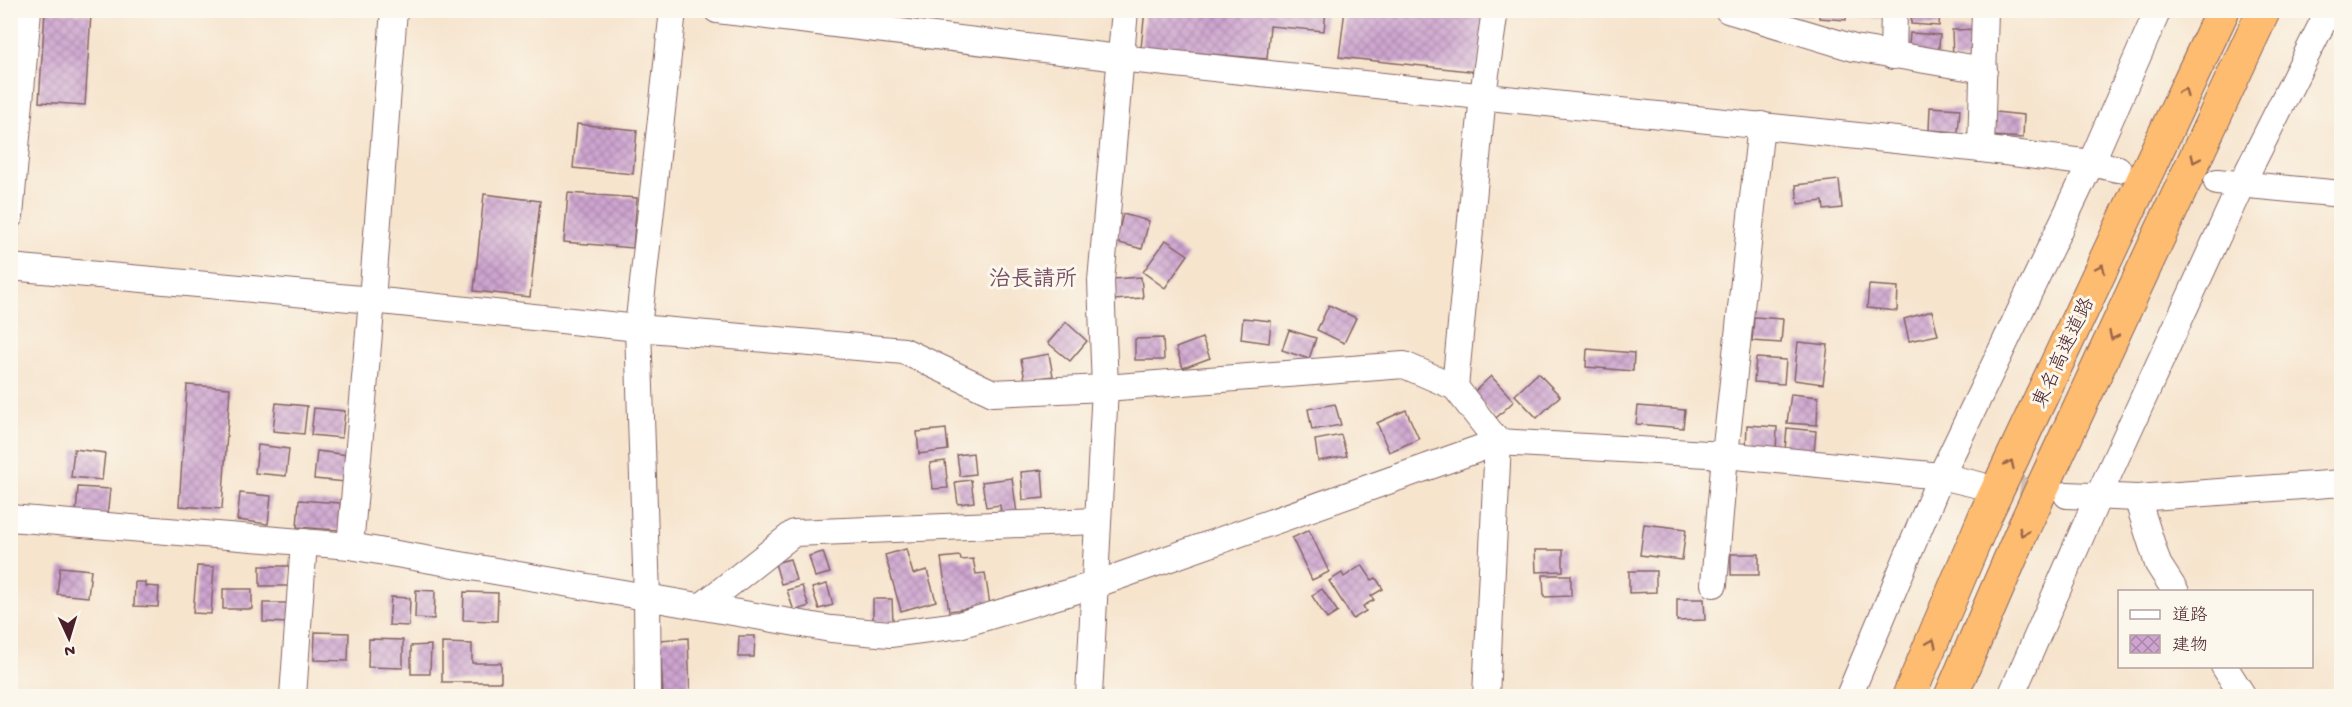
<svg xmlns="http://www.w3.org/2000/svg" width="2352" height="707" viewBox="0 0 2352 707" font-family="'Gochi Hand','Klee One',sans-serif">
<defs>
<pattern id="building-cross-hatch" width="8" height="8" patternUnits="userSpaceOnUse" patternTransform="scale(1.5)"><rect width="8" height="8" fill="#cea5d0"/><path d="M0 0l8 8M0 8l8-8" fill="none" stroke="#a986a9"/></pattern>
</defs>
<rect width="100%" height="100%" fill="#fbf7ec"/>
<filter id="ink" filterUnits="userSpaceOnUse"><feTurbulence type="fractalNoise" baseFrequency=".0167" numOctaves="2"/><feDisplacementMap in="SourceGraphic" scale="12" xChannelSelector="R" yChannelSelector="G"/><feConvolveMatrix kernelMatrix="1 2 1 2 8 2 1 2 1" color-interpolation-filters="sRGB"/></filter>
<filter id="wash" filterUnits="userSpaceOnUse"><feTurbulence type="fractalNoise" baseFrequency=".008" numOctaves="4" result="noise"/><feDisplacementMap in="SourceGraphic" scale="24" xChannelSelector="R" yChannelSelector="G"/><feGaussianBlur stdDeviation="1.35" result="paint"/><feColorMatrix in="noise" values="0 0 0 0 0 0 0 0 0 0 0 0 0 0 0 0 0 1.4 0 .05"/><feComposite in="paint" operator="in"/></filter>
<g filter="url(#wash)">
<rect width="100%" height="100%" fill="#f6e4cd"/>
<g id="blocks">
<!-- building -->
<g fill="url(#building-cross-hatch)">
<polygon points="1145,10 1326,10 1324,31 1270,26 1267,59 1141,48"/>
<polygon points="1345,10 1485,10 1478,72 1339,57"/>
<polygon points="1785,10 1813,10 1813,15 1785,13"/>
<polygon points="1819,10 1847,10 1846,20 1819,18"/>
<rect x="1860" y="10" width="27" height="8"/>
<polygon points="1912,10 1940,10 1939,26 1911,24"/>
<polygon points="45,11 91,14 85,105 39,102"/>
<polygon points="1980,29 1981,59 1953,60 1952,30"/>
<polygon points="1910,33 1940,35 1938,58 1908,56"/>
<polygon points="1930,107 1960,109 1958,132 1929,130"/>
<polygon points="1995,112 2024,115 2023,138 1993,136"/>
<polygon points="577,124 637,130 633,174 573,168"/>
<polygon points="1839,180 1842,208 1824,210 1823,201 1798,204 1796,185"/>
<polygon points="568,193 637,198 633,248 564,242"/>
<polygon points="484,194 540,201 530,297 474,291"/>
<polygon points="1123,214 1149,221 1142,249 1116,242"/>
<polygon points="1166,240 1188,255 1165,288 1143,272"/>
<polygon points="1141,277 1143,298 1114,300 1113,279"/>
<polygon points="1869,285 1898,287 1897,311 1867,308"/>
<polygon points="1329,305 1356,318 1344,343 1317,330"/>
<polygon points="1932,311 1938,335 1909,341 1904,319"/>
<polygon points="1754,317 1783,319 1781,343 1752,341"/>
<polygon points="1243,318 1271,321 1269,343 1241,339"/>
<polygon points="1066,322 1087,341 1070,361 1048,343"/>
<polygon points="1289,330 1316,338 1309,359 1282,350"/>
<polygon points="1163,338 1164,360 1135,360 1135,339"/>
<polygon points="1202,338 1210,358 1183,368 1176,348"/>
<polygon points="1798,342 1828,345 1823,384 1794,380"/>
<polygon points="1587,349 1634,353 1633,371 1586,367"/>
<polygon points="1049,354 1053,376 1025,380 1021,359"/>
<polygon points="1756,358 1786,360 1784,384 1754,382"/>
<polygon points="1538,373 1560,396 1537,418 1515,395"/>
<polygon points="1491,376 1514,401 1496,418 1473,393"/>
<polygon points="187,385 230,388 222,509 179,506"/>
<polygon points="1791,394 1818,397 1817,425 1787,423"/>
<polygon points="276,403 307,406 304,434 273,431"/>
<polygon points="1335,404 1341,425 1312,430 1308,409"/>
<polygon points="1638,406 1685,410 1683,428 1636,424"/>
<polygon points="314,408 345,411 342,438 311,435"/>
<polygon points="1406,410 1419,439 1389,452 1377,423"/>
<polygon points="1747,425 1777,427 1776,451 1746,449"/>
<polygon points="1787,428 1816,431 1814,453 1785,450"/>
<polygon points="946,429 948,450 919,454 917,432"/>
<polygon points="1341,435 1347,456 1318,461 1315,440"/>
<polygon points="258,445 289,449 286,476 255,473"/>
<polygon points="74,449 105,453 102,480 71,477"/>
<polygon points="317,451 348,455 346,482 314,479"/>
<polygon points="973,453 975,474 960,476 957,455"/>
<polygon points="945,461 948,488 933,489 930,463"/>
<polygon points="1042,470 1044,498 1023,500 1021,472"/>
<polygon points="1012,478 1017,513 1001,515 1000,505 986,507 982,482"/>
<polygon points="971,480 974,502 958,504 955,482"/>
<polygon points="78,487 110,489 107,517 76,514"/>
<polygon points="240,493 271,496 268,524 237,520"/>
<polygon points="299,500 340,503 339,530 297,527"/>
<polygon points="1644,524 1686,529 1682,560 1640,555"/>
<polygon points="1309,530 1329,572 1312,580 1292,538"/>
<polygon points="906,549 913,574 927,570 936,601 901,611 885,555"/>
<polygon points="1535,550 1563,550 1563,571 1536,572"/>
<polygon points="823,552 830,573 815,577 809,556"/>
<rect x="1731" y="554" width="28" height="21"/>
<polygon points="960,556 961,560 973,559 976,574 985,573 990,605 949,611 941,558"/>
<polygon points="790,559 796,580 781,584 775,563"/>
<polygon points="1362,565 1372,580 1376,578 1383,589 1371,596 1374,600 1363,606 1366,611 1353,619 1329,581 1342,573 1344,577"/>
<polygon points="197,566 214,567 211,614 193,613"/>
<rect x="260" y="566" width="29" height="20"/>
<polygon points="60,567 91,570 88,597 57,594"/>
<polygon points="1629,571 1656,571 1656,592 1629,593"/>
<polygon points="1543,575 1571,575 1571,596 1544,597"/>
<polygon points="135,582 145,582 145,586 159,587 158,607 134,606"/>
<polygon points="827,584 833,605 819,609 812,588"/>
<polygon points="802,586 809,606 794,611 787,590"/>
<rect x="223" y="589" width="29" height="20"/>
<polygon points="1322,589 1338,612 1327,619 1312,596"/>
<polygon points="416,590 435,591 434,619 415,618"/>
<polygon points="464,592 498,593 497,621 463,620"/>
<polygon points="391,597 410,598 409,626 389,625"/>
<polygon points="873,599 892,599 893,622 873,622"/>
<polygon points="1677,599 1704,599 1705,620 1677,621"/>
<polygon points="263,603 292,603 292,623 263,622"/>
<polygon points="315,632 349,633 348,661 314,660"/>
<polygon points="739,636 755,636 754,657 738,657"/>
<polygon points="688,638 690,696 663,695 660,640"/>
<polygon points="369,639 403,640 403,668 368,667"/>
<polygon points="442,643 472,644 472,663 501,663 501,682 442,682"/>
<polygon points="431,645 430,674 411,674 411,646"/>
</g>
</g>
</g>
<g filter="url(#ink)">
<use href="#blocks" fill-opacity="0" stroke="#866464" stroke-width="1.5"/>
<g fill="none" stroke-linecap="round" stroke-linejoin="round">
<!-- minor-tunnel -->
<polyline stroke="#d4bdad" stroke-width="26" stroke-dasharray="26 13" stroke-linecap="butt" points="1981,485 2058,494"/>
<!-- minor casing -->
<g stroke="#866464" stroke-width="28">
<g id="minor">
<polyline points="717,10 1119,58 1981,149 2091,163 2118,169"/>
<polyline points="1728,10 1854,48 1984,70"/>
<polyline points="1893,56 1894,10"/>
<polyline points="1981,149 1985,10"/>
<polyline points="2217,182 2342,194"/>
<polyline points="10,216 28,10"/>
<polyline points="10,267 372,300 638,328 904,351 993,393 1105,388 1404,365 1455,387 1498,442 1486,696"/>
<polyline points="1455,387 1483,95 1495,10"/>
<polyline points="2067,495 2137,498 2342,483"/>
<polyline points="2137,498 2158,564 2176,592"/>
<polyline points="10,518 350,546 831,629 890,634 959,625 1094,585 1498,442 1725,455 1941,476 1979,485"/>
<polyline points="350,546 372,300 394,10"/>
<polyline points="1714,584 1725,455 1761,125"/>
<polyline points="702,606 794,533 1097,521"/>
<polyline points="2224,666 2243,696"/>
<polyline points="293,696 304,542"/>
<polyline points="648,696 647,596 638,328 673,10"/>
<polyline points="1089,696 1105,388 1101,281 1125,10"/>
<polyline points="1849,696 1941,476 2091,163 2158,10"/>
<polyline points="2011,696 2098,497 2242,183 2329,10"/>
</g>
</g>
<!-- highway casing -->
<g stroke="#866464" stroke-width="35">
<g id="highway">
<polyline points="1909,696 1986,514 2223,10"/>
<polyline points="1951,696 2024,527 2264,10"/>
</g>
</g>
<!-- minor -->
<use href="#minor" stroke="#fff" stroke-width="26"/>
<!-- highway -->
<use href="#highway" stroke="#fdbc70" stroke-width="33"/>
</g>
<!-- one-way arrows -->
<defs><path id="oneway-chevron" d="M-2-3.5L2.5 0L-2 3.5" fill="none" stroke-width="1.6" stroke-linecap="round" stroke-linejoin="round" transform="scale(1.5)"/></defs>
<g stroke="#9b664a">
<use href="#oneway-chevron" transform="translate(2184 92) rotate(-65)"/>
<use href="#oneway-chevron" transform="translate(2195 159) rotate(115)"/>
<use href="#oneway-chevron" transform="translate(2101 268) rotate(-65)"/>
<use href="#oneway-chevron" transform="translate(2113 336) rotate(115)"/>
<use href="#oneway-chevron" transform="translate(2010 464) rotate(-65)"/>
<use href="#oneway-chevron" transform="translate(2023 532) rotate(114)"/>
<use href="#oneway-chevron" transform="translate(1932 643) rotate(-67)"/>
</g>
</g>
<g text-anchor="middle" stroke-width="6" stroke-linejoin="round" paint-order="stroke">
<!-- street labels -->
<g font-size="20" fill="#4a1f2b" stroke="#fbf7ec">
<text transform="translate(2062 352) rotate(-65)" y="7">東名高速道路</text>
</g>
<!-- quarter labels -->
<g font-size="22" font-weight="bold" fill="#784e65" stroke="#fbf7ec">
<text x="1033" y="285">治長請所</text>
</g>
</g>
<!-- margin -->
<rect width="2352" height="707" fill="none" stroke="#fbf7ec" stroke-width="36"/>
<!-- legend -->
<rect x="2118" y="590" width="195" height="78" fill="#fbf7ec" stroke="#b4a19f" stroke-width="1.5"/>
<rect x="2130" y="610" width="30" height="9" fill="#ffffff" stroke="#b4a19f" stroke-width="1.5"/>
<text x="2172" y="620" font-size="18" fill="#4a1f2b">道路</text>
<rect x="2130" y="635" width="30" height="18" fill="url(#building-cross-hatch)" stroke="#b4a19f" stroke-width="1.5"/>
<text x="2172" y="650" font-size="18" fill="#4a1f2b">建物</text>
<!-- north arrow -->
<g transform="translate(69 638) rotate(176)" stroke="#fbf7ec" stroke-width="4.5" paint-order="stroke">
<path d="M0-4.5L10 22L0 15L-10 22Z" fill="#4a1f2b"/>
<text y="-9" font-size="16" font-weight="bold" text-anchor="middle" fill="#4a1f2b">N</text>
</g>
</svg>
